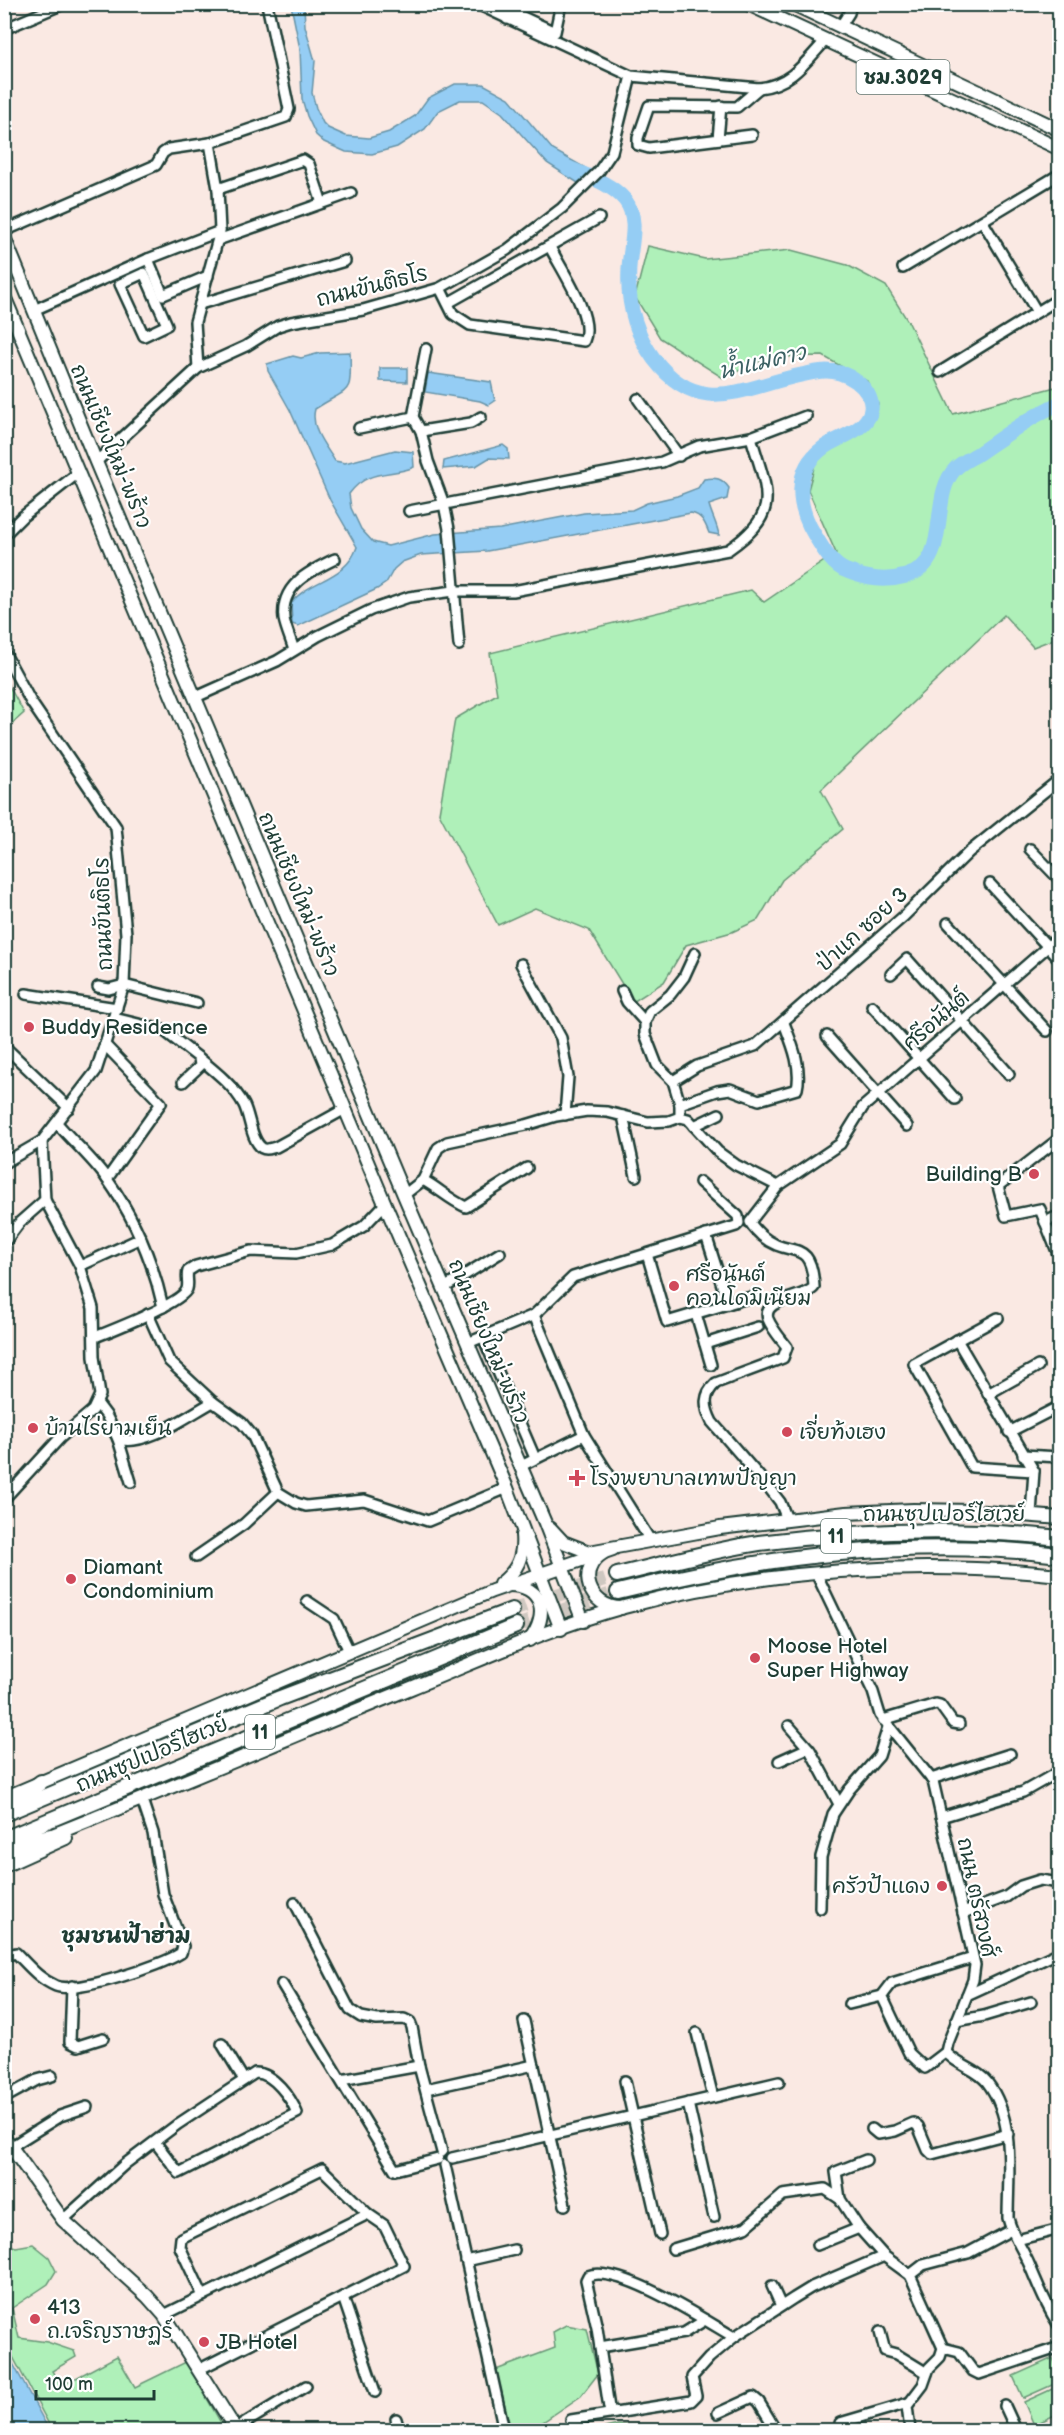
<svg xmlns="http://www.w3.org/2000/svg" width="1064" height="2435" viewBox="0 0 1064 2435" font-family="'Balsamiq Sans','Playpen Sans Thai',sans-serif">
<rect width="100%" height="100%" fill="#fae9e3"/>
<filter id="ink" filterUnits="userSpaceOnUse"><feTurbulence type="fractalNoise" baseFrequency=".0167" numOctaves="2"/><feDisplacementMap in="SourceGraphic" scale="12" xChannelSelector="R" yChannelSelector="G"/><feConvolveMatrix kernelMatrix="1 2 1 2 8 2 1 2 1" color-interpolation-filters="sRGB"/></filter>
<g filter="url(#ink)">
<!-- green -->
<g fill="#aff0b9" stroke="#679676" stroke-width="1.5">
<polygon points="648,246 705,259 791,250 847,265 886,286 909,323 953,414 1059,386 1059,637 1033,647 1004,615 821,790 843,829 782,880 758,920 732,932 686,945 664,982 633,1002 589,930 535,908 498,925 439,813 455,719 497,694 490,653 751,590 764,602 836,553 808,490 816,460 833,447 867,428 878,404 867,381 823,356 769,357 723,378 660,338 635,297"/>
<polygon points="4,677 24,713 5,730 4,730"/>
<polygon points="33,2244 49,2257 56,2271 48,2284 12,2308 19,2338 47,2342 74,2351 76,2357 52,2371 61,2386 117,2356 135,2387 186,2362 225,2430 52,2430 5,2342 5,2244 16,2247"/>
<polygon points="566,2325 587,2329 598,2374 581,2396 531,2430 511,2430 496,2370 555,2348 553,2332"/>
<polygon points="1053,2358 1059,2373 1059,2382 1023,2398 1013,2376"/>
<polygon points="1059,2386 1059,2413 1034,2425 1024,2402"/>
<polygon points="618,2425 652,2425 665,2430 600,2429"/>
</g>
<!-- water -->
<g fill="#95cdf4" stroke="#6693a7" stroke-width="1.5">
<polygon points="291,5 304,5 305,26 315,61 312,93 316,108 323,123 328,128 346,136 369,138 389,132 415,116 428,98 455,84 483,84 509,98 553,150 589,170 578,183 547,163 502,113 483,100 460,100 438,111 425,129 397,147 372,154 346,152 324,142 316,135 307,116 302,99 300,49"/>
<path d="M350,352C352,398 350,386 315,409C310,428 325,445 335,461L345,463L395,450L413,452L414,467C391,477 368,468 349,494L351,508L361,529L373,542L388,546L435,534L500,529L584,513L632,510L647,503L677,496L698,488L704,479C716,477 722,478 729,488L727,499L709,505C712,516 717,524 719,535L709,533C705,523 702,515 691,513L487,551L421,555L402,562L394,569L386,583L377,589L298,626L292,624L291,603C310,579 346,580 357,547L330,500L290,410L268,371L267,364L293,356L301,358L320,353Z"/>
<polygon points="380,368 407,368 407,382 380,381"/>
<polygon points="428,373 491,382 495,401 489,405 480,401 425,392"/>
<polygon points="503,445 508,449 509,459 489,458 476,466 443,469 444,461"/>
<polygon points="4,2347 49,2430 5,2430"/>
</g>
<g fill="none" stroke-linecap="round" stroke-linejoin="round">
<!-- river -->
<path stroke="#95cdf4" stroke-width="15" d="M568,168C587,176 611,183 625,200C640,219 630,246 629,268C627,301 634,332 654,359C700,419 743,387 801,375C814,372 827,369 840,373C863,380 884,405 862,425C852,435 835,439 823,448C793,470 797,506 814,534C822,547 832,566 847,571C867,579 885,582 906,576C954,562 927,497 956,468C963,461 974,457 982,451C1007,434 1032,416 1060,403"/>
<!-- highway-tunnel -->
<g stroke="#cec7c0" stroke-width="14" stroke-dasharray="14 7" stroke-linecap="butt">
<polyline points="512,1610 617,1575"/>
<polyline points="516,1626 618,1592"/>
</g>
<!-- minor casing -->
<g stroke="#1f3d34" stroke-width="14">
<g id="minor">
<path d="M477,4L631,76L759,88C790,85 805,63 825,41"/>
<polyline points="507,19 510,11 555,32 561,4"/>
<polyline points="840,27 849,13 851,4"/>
<polyline points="4,29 63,4"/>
<polyline points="752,135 649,148 638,145 638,138 649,106 737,107 759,88"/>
<polyline points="718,139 721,106"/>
<polyline points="218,189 303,160 309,164 322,203"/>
<polyline points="983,222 1037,312"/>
<polyline points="4,231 156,165 163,153 169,149 210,143 286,117 289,109 267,4"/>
<polyline points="218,240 351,193"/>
<polyline points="148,259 163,295 208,276"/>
<polyline points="903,268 1060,174"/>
<polygon points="144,273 167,325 144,336 120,284"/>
<path d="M440,288L453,314L470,325L584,341C595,317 561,269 550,247"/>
<polyline points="448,303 599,218"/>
<polyline points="200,304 345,261"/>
<polyline points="34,310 148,259 220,231"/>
<polyline points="426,349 413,417 421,431 428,461 444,504 449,529 459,645"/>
<polyline points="198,368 195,322 220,231 218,189 210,143"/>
<polyline points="940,372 1060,298"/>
<polyline points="638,399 679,456"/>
<polyline points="359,428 413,417"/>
<polyline points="421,431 471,423 481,417"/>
<polyline points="96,462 198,368 246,346 278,326 291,322 363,310 440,288 507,250 562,208 599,171 612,152 631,76"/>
<polyline points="409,511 662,462 699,446 751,437 806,416"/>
<polyline points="4,535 22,517 78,473"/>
<path d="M294,650C291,640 286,629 284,619C280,585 310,571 335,559"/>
<polyline points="4,652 31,702 116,827 126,934 124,985 96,1071 42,1141 4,1163"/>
<path d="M196,697L277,661L318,636L371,610L409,597L454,591H513L728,550C783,512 767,492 751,437"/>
<polyline points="1030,849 1060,880"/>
<polyline points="990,884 1060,960"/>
<polyline points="948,923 1047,1031"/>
<polyline points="521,964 561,1038 568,1077 565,1115"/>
<polyline points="891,974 907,959 1009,1074"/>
<polyline points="98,987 109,989 124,985 197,1003"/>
<polyline points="622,991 627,1002 645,1022"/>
<polyline points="26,994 117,1008"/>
<polyline points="872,1006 955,1099"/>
<polyline points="114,1018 163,1030 199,1058 200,1066 183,1082"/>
<polyline points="827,1036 907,1126"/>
<polyline points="105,1045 161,1103 107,1179"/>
<polyline points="4,1046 69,1108"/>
<path d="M199,1058C215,1071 234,1086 244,1105C250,1117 251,1140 262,1148C267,1151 271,1148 276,1147L345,1109"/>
<polyline points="673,1081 697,1066 755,1046 904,916 969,852 1060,779"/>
<path d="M680,1104L717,1091L730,1089L759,1100L797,1089C802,1067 792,1044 784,1023"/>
<polyline points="623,1116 636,1176"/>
<polyline points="680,1117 680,1104 673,1081 657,1065 645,1034 645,1022 650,1011 670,995 684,977 695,953"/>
<path d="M57,1123C73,1142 93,1159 107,1179C134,1217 153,1262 163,1307"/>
<polyline points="694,1126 719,1114"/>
<polyline points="1060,1138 998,1186 1006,1216 1040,1209 1060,1259"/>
<path d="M423,1180C438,1188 450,1200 466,1207L527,1168"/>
<polyline points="404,1195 423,1180 438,1148 447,1142 526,1125 556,1116 587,1111 607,1112 648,1122 669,1121 680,1117 688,1119 718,1152 736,1165 778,1186"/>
<polyline points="1045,1222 1058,1216 1060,1218"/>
<polyline points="706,1235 728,1304"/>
<polyline points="4,1243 20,1222 45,1200"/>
<polyline points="647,1254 667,1322 751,1297"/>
<polyline points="80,1266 141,1238"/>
<polyline points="444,1288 500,1253"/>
<polyline points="148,1314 169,1361 213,1402 242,1423 252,1435 278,1492 296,1503 306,1506 364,1500 428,1521 507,1488"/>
<polyline points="696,1314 711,1365"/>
<polyline points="534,1315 584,1435 650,1540"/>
<polyline points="998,1318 914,1364 972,1467 1034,1471"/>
<path d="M95,1337C110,1331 182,1303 187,1289C189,1283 186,1277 188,1271L196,1266L251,1251L296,1253L332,1245L364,1226L385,1204"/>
<polyline points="483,1337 535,1458"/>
<polyline points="957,1340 1034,1471 1031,1514"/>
<polyline points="468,1343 534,1315 573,1277 736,1226 739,1223 738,1216 700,1182"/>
<polyline points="705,1344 758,1327"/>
<polyline points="988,1394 1038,1366"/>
<path d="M97,1403L106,1415L118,1439C145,1448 190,1414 213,1402"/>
<polyline points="1009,1432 1060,1406"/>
<polyline points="118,1439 131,1482"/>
<polyline points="1023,1455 1060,1457"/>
<polyline points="521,1466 584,1435"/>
<polyline points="4,1499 60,1438 93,1410 100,1395 94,1357 93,1308 80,1266 45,1200 42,1141"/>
<path d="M787,1519L780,1502L766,1484L712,1422C704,1406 703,1395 716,1383L783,1358L787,1347C781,1339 772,1329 768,1319C761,1298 805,1299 814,1287C811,1235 790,1260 762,1236C757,1231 753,1228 750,1222L778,1186L840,1144L863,1107L1060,936"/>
<polyline points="196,1557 244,1524 278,1492"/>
<path d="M816,1573L873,1692L880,1715L933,1781L975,1965L973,1980L948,2043L946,2052C957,2066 976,2068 987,2082C1016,2120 1008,2173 1008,2218C1012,2235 1022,2248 1029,2264C1039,2287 1046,2306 1060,2327"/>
<polyline points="307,1601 334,1619 349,1651"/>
<polyline points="883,1720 936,1704 940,1705 953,1723 959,1724"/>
<polyline points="789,1726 810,1750 839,1804"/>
<polyline points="779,1761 808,1748"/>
<polyline points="931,1779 1010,1754"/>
<polyline points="941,1817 1023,1792 1060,1771"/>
<polyline points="295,1903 350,2010 361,2017 377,2020 404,2019 410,2022 412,2027 419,2066"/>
<polyline points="820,1908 821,1857 833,1814 849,1790 879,1756 888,1727"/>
<polyline points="963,1913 1006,1897 1021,1886 1040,1880 1060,1883"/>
<path d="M4,1956L16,1953C29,1966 39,1979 56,1986C76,1994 161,1966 181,1953L183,1946L163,1894L153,1833L142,1800"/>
<polyline points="282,1984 395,2170 438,2159"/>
<polyline points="72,1986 70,2042 78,2046 103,2038"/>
<polyline points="967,1995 1060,1952"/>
<polyline points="882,1996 892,1983 973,1958"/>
<polyline points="849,2004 882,1996 909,2053 925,2068 946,2052"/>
<polyline points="524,2021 565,2205"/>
<polyline points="956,2021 984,2016 1031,2002"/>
<polyline points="697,2033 713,2097"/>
<polyline points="222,2044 244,2080"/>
<polyline points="341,2080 419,2066 442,2152"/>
<polyline points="625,2081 660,2234"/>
<polyline points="426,2089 534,2065"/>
<polyline points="4,2098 37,2080 52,2076"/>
<polyline points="688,2103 714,2217"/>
<polyline points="872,2129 878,2134 895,2131 913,2123 918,2126 928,2150 932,2154 1008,2134"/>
<polyline points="12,2146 60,2116 87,2107"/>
<polyline points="452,2158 779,2082"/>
<polyline points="445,2165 504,2430"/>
<polyline points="840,2199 836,2172 866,2160"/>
<path d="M63,2220L125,2164L178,2124L255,2073C273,2072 291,2098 297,2113L179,2173L155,2142"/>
<polyline points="1017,2240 1060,2229"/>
<polyline points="817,2245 859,2228"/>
<polyline points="673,2249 746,2227 783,2195 825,2189 840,2199 859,2228 884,2256 910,2275"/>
<polyline points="466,2261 514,2250"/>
<polyline points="772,2286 781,2306"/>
<polyline points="343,2297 375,2392"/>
<polyline points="164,2315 368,2214"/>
<polyline points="880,2332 885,2351 896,2354 927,2373"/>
<polyline points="600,2347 684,2333 705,2320"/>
<polyline points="943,2348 959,2352 973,2371 979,2374 1060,2347"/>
<polyline points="198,2370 404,2266 384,2225 368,2214 322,2169 181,2238 180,2247 203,2296"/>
<polyline points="1005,2406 1016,2430"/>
<path d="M615,2413L609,2408L597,2328L586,2280L588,2276C618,2263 706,2321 734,2337"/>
<polyline points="718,2413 753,2397 759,2402 776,2430"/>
<polyline points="396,2419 399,2430"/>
<polyline points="571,2420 691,2401 696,2396 692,2377 709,2358 734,2337 794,2298 812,2287 884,2256"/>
<polyline points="840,2423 908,2403"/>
<polyline points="235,2429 306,2386"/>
<polyline points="910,2430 907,2406 923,2385 929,2368 940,2357 943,2348 910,2275 923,2265 968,2253 1011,2230"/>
</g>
</g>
<!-- major casing -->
<g stroke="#1f3d34" stroke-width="16">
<g id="major">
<polyline points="748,4 1060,149"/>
<polyline points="793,4 1060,130"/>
<polyline points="4,237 96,462 404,1195 545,1523 583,1621"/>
<polyline points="4,296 385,1204 507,1488 561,1629"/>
<polyline points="550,1528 563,1542 589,1552 720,1528 846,1513 913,1510 973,1511 1060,1518"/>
<path d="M603,1553C575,1570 590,1608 621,1608"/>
<path d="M500,1584C517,1571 524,1557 522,1535"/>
<path d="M509,1585C544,1586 549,1615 530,1640"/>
<polyline points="4,1798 492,1591 613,1549"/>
<path d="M4,1854C141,1801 275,1743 411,1688C481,1660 551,1627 624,1607C764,1569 915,1560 1060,1575"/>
<polyline points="4,1866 66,1838"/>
<polyline points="4,2137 63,2220 147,2296 164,2315 236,2430"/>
</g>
</g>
<!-- highway casing -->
<g stroke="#1f3d34" stroke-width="18">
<g id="highway">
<path d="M617,1575C664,1564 712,1550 759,1543C858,1530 961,1527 1060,1538"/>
<path d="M618,1592C763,1556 911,1537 1060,1555"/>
<polyline points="11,1806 41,1782"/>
<polyline points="4,1814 280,1698 512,1610"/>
<polyline points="4,1839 516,1626"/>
<polyline points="7,1844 52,1836"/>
</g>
</g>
<!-- minor -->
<use href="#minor" stroke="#fff" stroke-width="9"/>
<!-- major -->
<use href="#major" stroke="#fff" stroke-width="12"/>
<!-- highway -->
<use href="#highway" stroke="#fff" stroke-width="14"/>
</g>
</g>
<!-- markers -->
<g fill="#d1495b" stroke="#fff" stroke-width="2">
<circle cx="29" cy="1027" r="6"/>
<circle cx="1034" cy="1174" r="6"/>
<circle cx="674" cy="1286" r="6"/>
<circle cx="33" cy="1428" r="6"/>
<circle cx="787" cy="1432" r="6"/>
<path d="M574 1469h6v6h6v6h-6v6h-6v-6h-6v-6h6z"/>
<circle cx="71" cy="1579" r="6"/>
<circle cx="755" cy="1658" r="6"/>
<circle cx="942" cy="1886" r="6"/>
<circle cx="35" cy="2319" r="6"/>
<circle cx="204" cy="2342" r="6"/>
</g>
<g text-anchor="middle" stroke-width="4.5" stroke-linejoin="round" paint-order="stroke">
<!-- shield labels -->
<g fill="#fff" stroke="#627771" stroke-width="1.5">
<rect x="856.5" y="60" width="93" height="34" rx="4.5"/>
<rect x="821" y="1519" width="30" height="34" rx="4.5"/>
<rect x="245" y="1715" width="30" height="34" rx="4.5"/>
</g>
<g font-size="20" font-weight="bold" fill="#1f3d34">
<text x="903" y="84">ชม.3029</text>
<text x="836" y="1543">11</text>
<text x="260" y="1739">11</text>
</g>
<!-- street labels -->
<g font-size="21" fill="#1f3d34" stroke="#fff">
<text transform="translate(372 286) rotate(-14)" y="7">ถนนขันติธโร</text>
<text transform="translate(111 446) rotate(67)" y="7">ถนนเชียงใหม่-พร้าว</text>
<text transform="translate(299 894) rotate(67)" y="7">ถนนเชียงใหม่-พร้าว</text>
<text transform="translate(103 914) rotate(-92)" y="7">ถนนขันติธโร</text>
<text transform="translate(862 929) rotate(-42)" y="7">ป่าแก ซอย 3</text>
<text transform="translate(936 1020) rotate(-41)" y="7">ศรีอนันต์</text>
<text transform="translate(489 1341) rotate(67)" y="7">ถนนเชียงใหม่-พร้าว</text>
<text x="944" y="1521">ถนนซุปเปอร์ไฮเวย์</text>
<text transform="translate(152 1754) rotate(-23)" y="7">ถนนซุปเปอร์ไฮเวย์</text>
<text transform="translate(977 1897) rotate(78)" y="7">ถนน ตรัสวงศ์</text>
</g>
<!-- poi labels -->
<g font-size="21" fill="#1f3d34" stroke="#fff" text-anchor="start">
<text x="41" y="1034">Buddy Residence</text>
<text x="1022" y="1181" text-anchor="end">Building B</text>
<text x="686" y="1281">ศรีอนันต์<tspan x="686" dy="24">คอนโดมิเนียม</tspan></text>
<text x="45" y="1435">บ้านไร่ยามเย็น</text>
<text x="799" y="1439">เจี่ยท้งเฮง</text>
<text x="590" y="1485">โรงพยาบาลเทพปัญญา</text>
<text x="83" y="1574">Diamant<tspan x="83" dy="24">Condominium</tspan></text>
<text x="767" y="1653">Moose Hotel<tspan x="767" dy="24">Super Highway</tspan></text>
<text x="930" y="1893" text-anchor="end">ครัวป้าแดง</text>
<text x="47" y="2314">413<tspan x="47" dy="24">ถ.เจริญราษฏร์</tspan></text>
<text x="216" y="2349">JB Hotel</text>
</g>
<!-- water labels -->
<g font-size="22" font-style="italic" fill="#3c6164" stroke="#fff">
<text transform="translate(762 361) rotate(-13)" y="8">น้ำแม่คาว</text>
</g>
<!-- neighbourhood labels -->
<g font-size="22" font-weight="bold" fill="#1f3d34" stroke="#fff">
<text x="126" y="1943">ชุมชนฟ้าฮ่าม</text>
</g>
</g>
<!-- margin -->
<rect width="1064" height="2435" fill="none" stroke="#fff" stroke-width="24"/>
<rect x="12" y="12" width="1040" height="2411" fill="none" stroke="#1f3d34" stroke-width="2" filter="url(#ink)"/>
<!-- scale -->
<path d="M36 2390v9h118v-9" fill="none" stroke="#1f3d34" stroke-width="3"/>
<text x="45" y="2390" font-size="18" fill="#1f3d34" stroke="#ffffff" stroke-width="4.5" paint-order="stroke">100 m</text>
</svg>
